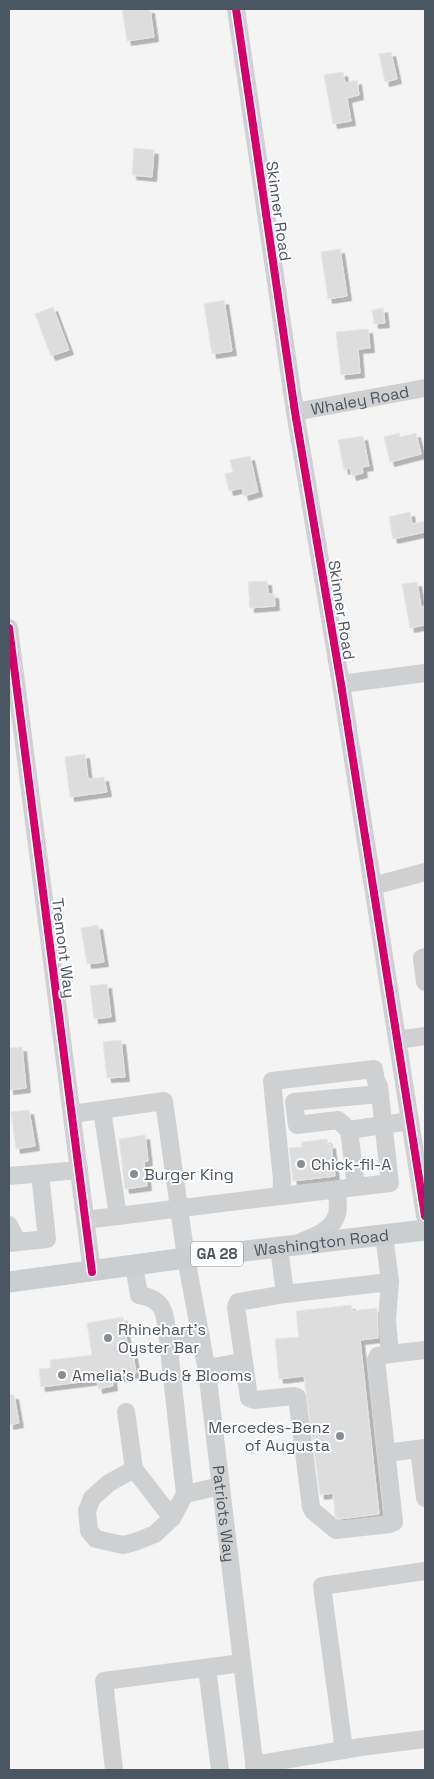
<svg xmlns="http://www.w3.org/2000/svg" width="434" height="1779" viewBox="0 0 434 1779" font-family="'Space Grotesk',sans-serif">
<defs>
<filter id="shadow"><feDropShadow dx="4.5" dy="4.5" stdDeviation="0" flood-color="#0004"/></filter>
</defs>
<rect width="100%" height="100%" fill="#f4f4f4"/>
<!-- building -->
<g fill="#ddddde" stroke="#e5e6e7" filter="url(#shadow)">
<polygon points="122,9 150,9 154,37 127,41"/>
<polygon points="391,52 397,79 385,82 379,54"/>
<polygon points="343,72 345,83 357,80 359,95 347,98 351,121 333,124 324,75"/>
<polygon points="134,148 154,150 152,177 132,175"/>
<polygon points="340,249 347,296 328,299 321,252"/>
<polygon points="224,300 232,351 212,354 204,304"/>
<polygon points="53,307 69,350 51,356 35,314"/>
<polygon points="383,308 385,323 374,324 372,310"/>
<polygon points="368,329 370,348 358,349 360,373 341,375 336,332"/>
<polygon points="399,433 400,437 416,433 421,454 390,462 384,437"/>
<polygon points="363,436 369,466 362,467 363,473 352,476 350,468 344,470 338,440"/>
<polygon points="250,456 258,492 244,496 242,488 229,491 225,474 233,472 230,460"/>
<polygon points="410,512 412,524 425,521 425,532 393,539 389,517"/>
<polygon points="267,581 268,594 274,594 275,606 250,608 248,582"/>
<polygon points="417,582 421,607 425,606 425,625 410,628 402,584"/>
<polygon points="85,754 88,779 104,777 107,792 70,797 65,757"/>
<polygon points="98,925 104,962 87,964 81,928"/>
<polygon points="107,984 111,1017 94,1019 90,986"/>
<polygon points="121,1040 125,1077 107,1078 103,1042"/>
<polygon points="22,1047 26,1088 9,1090 9,1048"/>
<polygon points="29,1110 35,1146 16,1149 11,1112"/>
<polygon points="145,1135 148,1161 144,1162 147,1186 125,1189 119,1139"/>
<polygon points="327,1139 328,1145 331,1144 335,1176 293,1181 289,1148 302,1147 302,1142"/>
<polygon points="351,1305 352,1311 377,1308 378,1338 360,1340 379,1514 339,1519 335,1516 333,1493 320,1495 304,1376 279,1379 275,1339 299,1337 296,1311"/>
<polygon points="123,1317 129,1355 133,1354 136,1373 112,1378 113,1386 98,1389 97,1380 41,1387 39,1369 51,1368 50,1360 92,1355 87,1323"/>
<polygon points="9,1395 14,1395 19,1423 9,1425"/>
</g>
<g fill="none" stroke-linecap="round" stroke-linejoin="round">
<!-- minor -->
<g stroke="#ced0d2" stroke-width="18">
<polyline points="236,9 295,412 341,684 425,1216"/>
<path id="s1" d="M295,412L425,388"/>
<polyline points="9,628 92,1272"/>
<polyline points="341,684 425,673"/>
<polyline points="373,886 425,872"/>
<polyline points="425,957 422,958 425,982"/>
<polyline points="397,1040 425,1036"/>
<polyline points="379,1094 294,1102 297,1125 338,1120 349,1130 410,1121"/>
<polyline points="102,1110 118,1216"/>
<path id="s2" d="M72,1114L164,1101L186,1258L207,1371L255,1770"/>
<polyline points="349,1130 356,1187"/>
<polyline points="9,1176 79,1170"/>
<path d="M85,1220C187,1207 288,1195 390,1183L379,1086L376,1081L374,1069L272,1081L282,1180L281,1196"/>
<polyline points="9,1241 14,1235 9,1225"/>
<path d="M303,1241C317,1236 333,1229 337,1214C339,1206 337,1197 337,1189"/>
<polyline points="9,1243 47,1239 40,1174"/>
<polyline points="279,1247 285,1294 390,1282 384,1235"/>
<path d="M134,1265L139,1295C167,1299 165,1317 168,1340"/>
<polyline points="201,1336 168,1340 185,1494 221,1486"/>
<polyline points="390,1354 425,1350"/>
<polyline points="244,1362 249,1398 254,1400 294,1396 297,1397 311,1507 313,1511 336,1530 390,1524 394,1522 376,1360 378,1356 390,1354 387,1320 390,1282"/>
<polyline points="207,1368 244,1362 236,1307 238,1302 285,1294"/>
<polyline points="126,1412 134,1469 109,1483 92,1498 87,1511 89,1531 96,1539 123,1545 135,1542 155,1534 172,1518 185,1494"/>
<polyline points="419,1449 425,1498"/>
<polyline points="387,1453 425,1448"/>
<polyline points="134,1469 172,1518"/>
<polyline points="207,1668 220,1770"/>
<polyline points="344,1750 322,1586 425,1571"/>
<polyline points="254,1765 361,1747 425,1739"/>
<polyline points="114,1770 104,1681 242,1663"/>
</g>
<!-- major -->
<path stroke="#caced1" stroke-width="21" id="s3" d="M9,1282L186,1258L425,1230"/>
<!-- cycleway casing -->
<g stroke="#fff" stroke-width="11">
<g id="cycleway">
<polyline points="236,9 295,412 341,684 425,1216"/>
<polyline points="9,628 92,1272"/>
</g>
</g>
<!-- cycleway -->
<use href="#cycleway" stroke="#d6006c" stroke-width="8"/>
</g>
<!-- markers -->
<g fill="#868d94" stroke="#fff" stroke-width="2">
<circle cx="301" cy="1164" r="5"/>
<circle cx="134" cy="1174" r="5"/>
<circle cx="108" cy="1338" r="5"/>
<circle cx="62" cy="1375" r="5"/>
<circle cx="340" cy="1436" r="5"/>
</g>
<g text-anchor="middle" stroke-width="4" stroke-linejoin="round" paint-order="stroke">
<!-- shield labels -->
<rect fill="#fff" stroke="#808990" stroke-width="1" x="191" y="1241.5" width="52" height="25" rx="4"/>
<g font-size="15" font-weight="bold" fill="#4a5661">
<text x="217" y="1259">GA 28</text>
</g>
<!-- street labels -->
<g font-size="16" fill="#4a5661" stroke="#fff">
<text transform="translate(279 211) rotate(82)" y="6">Skinner Road</text>
<text dy="6" stroke="none"><textPath href="#s1" startOffset="66">Whaley Road</textPath></text>
<text transform="translate(342 610) rotate(81)" y="6">Skinner Road</text>
<text transform="translate(64 948) rotate(83)" y="6">Tremont Way</text>
<text dy="6" stroke="none"><textPath href="#s3" startOffset="315">Washington Road</textPath></text>
<text dy="6" stroke="none"><textPath href="#s2" startOffset="510">Patriots Way</textPath></text>
</g>
<!-- poi labels -->
<g font-size="16" fill="#4a5661" stroke="#fff" text-anchor="start">
<text x="311" y="1170">Chick-fil-A</text>
<text x="144" y="1180">Burger King</text>
<text x="118" y="1335">Rhinehart's<tspan x="118" dy="18">Oyster Bar</tspan></text>
<text x="72" y="1381">Amelia's Buds &amp; Blooms</text>
<text x="330" y="1433" text-anchor="end">Mercedes-Benz<tspan x="330" dy="18">of Augusta</tspan></text>
</g>
</g>
<!-- border -->
<rect width="434" height="1779" fill="none" stroke="#4a5661" stroke-width="20"/>
</svg>
